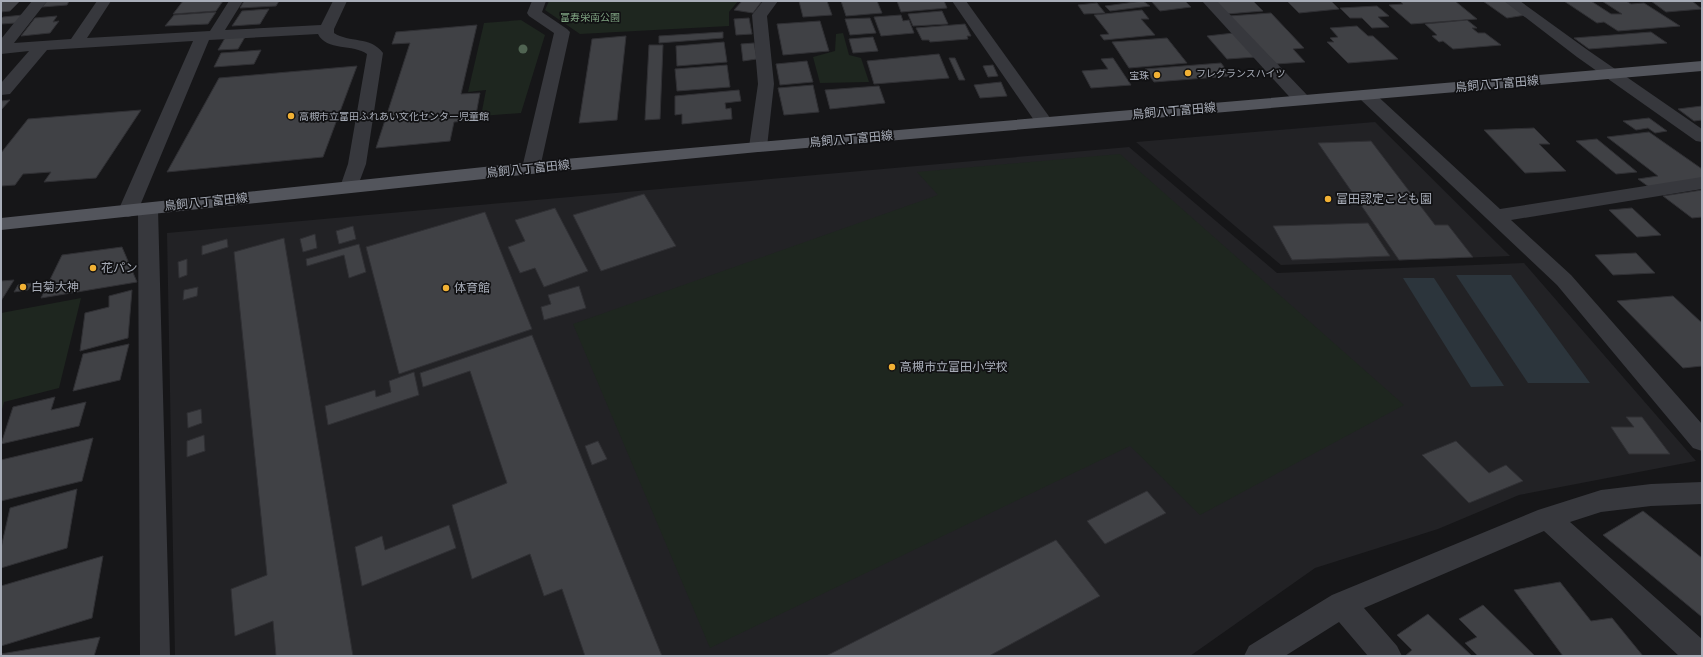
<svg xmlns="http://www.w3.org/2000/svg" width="1703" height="657" viewBox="0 0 1703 657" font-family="'Roboto Condensed','Noto Sans JP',sans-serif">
<rect width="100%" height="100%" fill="#161618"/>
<!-- built -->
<g fill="#222225">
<polygon points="1375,122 1510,256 1281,265 1136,142"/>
<polygon points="1129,147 1277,273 1524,263 1696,461 1519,495 1438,529 1315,568 1190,656 175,656 167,233"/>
</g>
<!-- green -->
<g fill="#1e261f">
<polygon points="549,1 738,1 729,12 729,26 580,34 545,10"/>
<polygon points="521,20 545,35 521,113 481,116 486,90 468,92 484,23"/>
<polygon points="843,33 849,55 861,58 869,82 820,83 813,57 835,51 836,34"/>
<polygon points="1120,154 1404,405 1200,515 1130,446 710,648 573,324 938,195 917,172"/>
<polygon points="81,298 59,388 4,402 1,413 1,313"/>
</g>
<!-- water -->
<g fill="#2c353c">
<polygon points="1456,275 1511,275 1590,383 1528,383"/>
<polygon points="1403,278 1434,278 1504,386 1471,387"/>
</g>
<!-- building -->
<g fill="#404145" stroke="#303034">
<polygon points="1,1 20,1 10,11 1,12"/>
<polygon points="47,1 69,1 67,5 42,7"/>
<polygon points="183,1 223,1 216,11 173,14"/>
<polygon points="244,1 279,1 276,6 240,8"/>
<polygon points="742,1 762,1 753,13 734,10"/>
<polygon points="799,1 827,1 832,15 803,17"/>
<polygon points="841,1 877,1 882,13 846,16"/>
<polygon points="897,1 944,1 947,8 901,12"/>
<polygon points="1143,1 1150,6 1110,11 1105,6"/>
<polygon points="1151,1 1185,1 1191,7 1160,11"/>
<polygon points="1215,1 1253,1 1263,11 1227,14"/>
<polygon points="1291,1 1331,1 1339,9 1299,13 1288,2"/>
<polygon points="1400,1 1455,1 1477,19 1411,24 1389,5 1403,4"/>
<polygon points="1483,1 1505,1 1526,15 1507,18"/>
<polygon points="1564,1 1591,1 1611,14 1622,14 1602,1 1626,1 1631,4 1644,3 1680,26 1618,31 1604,22 1597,23"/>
<polygon points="1651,1 1692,1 1702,9 1666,12"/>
<polygon points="1097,3 1105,13 1084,14 1078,5"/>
<polygon points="1377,6 1389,16 1378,17 1389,27 1372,28 1362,18 1350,18 1340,8"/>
<polygon points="269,9 260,24 232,26 242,11"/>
<polygon points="1142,10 1149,19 1141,19 1155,35 1104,40 1100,35 1109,34 1094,15"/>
<polygon points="942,11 948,24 913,26 908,14"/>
<polygon points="216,12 208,24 165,26 174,15"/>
<polygon points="1271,13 1304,48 1293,49 1305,62 1276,64 1229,16"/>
<polygon points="23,15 16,23 1,24 1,19 3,17"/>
<polygon points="901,15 903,21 909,20 914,33 881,36 874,17"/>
<polygon points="57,16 53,22 59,21 50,33 21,36 35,18"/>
<polygon points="749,18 752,34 736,35 734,19"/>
<polygon points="870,18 876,33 850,35 845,19"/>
<polygon points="1467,20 1477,28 1472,28 1478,33 1485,33 1501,45 1453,49 1443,41 1439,42 1432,36 1437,35 1425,24"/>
<polygon points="820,21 829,51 783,55 777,24"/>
<polygon points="965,24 971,36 967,36 968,39 930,42 929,40 922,40 916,28"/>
<polygon points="477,25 461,94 480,93 475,120 454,122 450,141 376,148 410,43 392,44 396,32"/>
<polygon points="1357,26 1368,36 1373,36 1398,59 1348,63 1327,42 1334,42 1330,38 1338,37 1330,28"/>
<polygon points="723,32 723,38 659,43 659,36"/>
<polygon points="1651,32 1667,43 1589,49 1574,38"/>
<polygon points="1234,33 1256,57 1227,59 1207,36"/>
<polygon points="626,36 617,120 579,123 592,39"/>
<polygon points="245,37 238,49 218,50 225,38"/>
<polygon points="873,37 878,51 853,53 849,39"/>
<polygon points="1167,38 1187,63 1129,68 1112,42"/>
<polygon points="724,42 727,62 677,66 676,46"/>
<polygon points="754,43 757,59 743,61 741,44"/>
<polygon points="649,45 663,45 660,119 645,120"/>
<polygon points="261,50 254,64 214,67 221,53"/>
<polygon points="939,54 949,78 874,84 867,61"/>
<polygon points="949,58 955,58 965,80 959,80"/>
<polygon points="1113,58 1131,85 1091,88 1082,71 1108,69 1101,59"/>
<polygon points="807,61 813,82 780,85 776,64"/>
<polygon points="1221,63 1231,76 1154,82 1145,69"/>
<polygon points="727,65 730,87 677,91 675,69"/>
<polygon points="993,65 998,76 988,77 983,66"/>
<polygon points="357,66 323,157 167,172 219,78"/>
<polygon points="1001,82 1007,96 980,98 974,85"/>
<polygon points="813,85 819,112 784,115 778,88"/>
<polygon points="879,86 885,103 830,109 825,90"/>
<polygon points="739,90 741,101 725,103 726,109 731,108 732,119 682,124 682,114 675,115 675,96"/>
<polygon points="10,100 1,110 1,101"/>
<polygon points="1702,106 1702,120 1694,121 1678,109"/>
<polygon points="141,110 96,178 44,182 51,172 23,174 15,185 1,186 1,153 28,119"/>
<polygon points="1649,118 1667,131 1655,133 1648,128 1636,130 1623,121"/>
<polygon points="1534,128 1550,144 1539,144 1566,171 1525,173 1484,130"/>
<polygon points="1649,132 1702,169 1702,179 1649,187 1638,179 1658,176 1607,137"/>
<polygon points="1597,139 1637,172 1616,174 1576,141"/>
<polygon points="1371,141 1435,225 1448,225 1473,257 1399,260 1318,143"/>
<polygon points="1702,190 1702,217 1692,218 1663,196"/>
<polygon points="644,194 676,246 601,271 573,215"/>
<polygon points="555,208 588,271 544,287 535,268 520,273 508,247 525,241 515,220"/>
<polygon points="1632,208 1661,235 1637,237 1609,210"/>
<polygon points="485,212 532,329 399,374 366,247"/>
<polygon points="1368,223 1390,256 1292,260 1273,226"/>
<polygon points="353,226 356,239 339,244 336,231"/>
<polygon points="315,234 317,248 303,252 300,239"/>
<polygon points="284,238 353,656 276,656 273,621 235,636 231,589 267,575 234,252"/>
<polygon points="227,239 228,247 202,255 202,246"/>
<polygon points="359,244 366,272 349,278 344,255 307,266 306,259"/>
<polygon points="122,247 137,282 41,298 62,255"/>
<polygon points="1636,253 1655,273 1613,275 1595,255"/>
<polygon points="187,259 187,275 179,278 178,262"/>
<polygon points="14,280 1,301 1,281"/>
<polygon points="33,283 28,290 14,292 18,285"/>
<polygon points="579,286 586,308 544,320 541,307 551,304 548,295"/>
<polygon points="198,287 197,296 183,300 184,290"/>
<polygon points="132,290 128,338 80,351 85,313 109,307 109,296"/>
<polygon points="1673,296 1702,323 1702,366 1683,368 1617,301"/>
<polygon points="532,335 662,656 585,656 562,589 544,596 530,554 472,579 452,505 507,483 470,371 423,387 420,373"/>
<polygon points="129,344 120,380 73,391 83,354"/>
<polygon points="414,372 419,395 328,425 325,406 375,390 376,397 391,392 389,381"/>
<polygon points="55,397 51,410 86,402 79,426 1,444 13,407"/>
<polygon points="201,409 202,423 188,428 187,413"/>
<polygon points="1626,417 1642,417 1670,454 1629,454 1611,427 1634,427"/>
<polygon points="204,435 205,451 187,457 187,441"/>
<polygon points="93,438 82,481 1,501 1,460"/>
<polygon points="598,441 607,459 592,465 585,446"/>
<polygon points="1456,441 1489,473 1506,465 1523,481 1469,503 1422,455"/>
<polygon points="77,489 67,548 1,568 1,548 10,508"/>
<polygon points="1147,491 1166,513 1105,544 1087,521"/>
<polygon points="1643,511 1702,558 1702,617 1603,535"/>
<polygon points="449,525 456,548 362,586 355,547 382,536 385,550"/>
<polygon points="1056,540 1100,596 989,656 826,656"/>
<polygon points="103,556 92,618 1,646 1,586"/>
<polygon points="1560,582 1591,621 1612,618 1643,656 1563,656 1514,590"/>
<polygon points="1483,605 1535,656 1478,656 1465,643 1477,637 1459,619"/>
<polygon points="1428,614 1472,656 1405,656 1412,650 1397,635"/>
<polygon points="100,637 94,656 1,656 1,654"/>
</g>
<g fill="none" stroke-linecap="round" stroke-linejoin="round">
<!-- minor -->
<g fill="#37383d" fill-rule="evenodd">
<path d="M32,1H47L14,43L71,39L97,1H111L87,38L210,31L229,1H243L225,30L321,25L333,1H347L334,29V33C349,43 371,36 383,53L366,164L356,191L349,193L342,191L340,187L348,164L367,54C354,44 326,51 318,34L209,40L139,208L141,205L148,203L155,205L158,209L170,656H140L138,209L135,215L128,217L121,215L118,211L193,41L47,50L10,94L1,95V83L29,51L1,54V39Z"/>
<polygon points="532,1 546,1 542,12 567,29 570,32 540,168 537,172 531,174 525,172 522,168 554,33 529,16 527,13"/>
<polygon points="763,1 778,1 767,16 774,84 767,147 764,151 758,152 752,151 749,147 758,84 752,15"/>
<polygon points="952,1 966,1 1053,122 1050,126 1044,127 1038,126"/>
<polygon points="1202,1 1217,1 1308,96 1310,100 1308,104 1302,105 1296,104"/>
<polygon points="1504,1 1520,1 1589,51 1702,129 1702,142 1696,141 1577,57"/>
<polygon points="1366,90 1372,91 1500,209 1702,177 1702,189 1511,220 1571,275 1702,424 1702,451 1693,448 1557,285 1360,99 1358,95 1360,91"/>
<polygon points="1702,482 1702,504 1651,506 1601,512 1570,522 1702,639 1702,656 1679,656 1544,531 1364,608 1397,646 1402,656 1368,656 1339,622 1285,656 1244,656 1249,646 1332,595 1538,510 1601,490 1651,484"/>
</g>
<!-- major -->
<polygon fill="#53555c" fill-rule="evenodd" points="1702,61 1702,71 758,152 531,174 1,230 1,218 531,162 758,142"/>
</g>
<!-- trees -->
<circle fill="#506452" cx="523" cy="49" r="4.5"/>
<!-- markers -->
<g fill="#f2b134" stroke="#111113" stroke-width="1.5">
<circle cx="1188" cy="73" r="4"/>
<circle cx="1157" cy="75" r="4"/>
<circle cx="291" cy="116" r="4"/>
<circle cx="1328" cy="199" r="4"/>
<circle cx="93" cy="268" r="4"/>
<circle cx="23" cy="287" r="4"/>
<circle cx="446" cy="288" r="4"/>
<circle cx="892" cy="367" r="4"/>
</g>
<g text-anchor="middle" stroke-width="3.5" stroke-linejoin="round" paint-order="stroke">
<!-- far-park labels -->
<g font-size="10" fill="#7fa381" stroke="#111113">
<text x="590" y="21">富寿栄南公園</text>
</g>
<!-- far-poi labels -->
<g font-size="10" fill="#a8adb8" stroke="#111113" text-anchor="start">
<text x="1196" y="77">フレグランスハイツ</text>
<text x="1149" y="79" text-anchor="end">宝珠</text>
<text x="299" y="120">高槻市立富田ふれあい文化センター児童館</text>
</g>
<!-- street labels -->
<g font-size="12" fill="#a8adb8" stroke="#111113">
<text transform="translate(1497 84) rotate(-5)" y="4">鳥飼八丁富田線</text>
<text transform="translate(1174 111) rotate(-5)" y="4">鳥飼八丁富田線</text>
<text transform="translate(851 139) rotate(-5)" y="4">鳥飼八丁富田線</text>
<text transform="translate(528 169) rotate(-6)" y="4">鳥飼八丁富田線</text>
<text transform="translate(206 202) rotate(-6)" y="4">鳥飼八丁富田線</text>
</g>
<!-- poi labels -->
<g font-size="12" fill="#a8adb8" stroke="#111113" text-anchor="start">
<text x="1336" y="203">富田認定こども園</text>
<text x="101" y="272">花パン</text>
<text x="31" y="291">白菊大神</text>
<text x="454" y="292">体育館</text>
<text x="900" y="371">高槻市立富田小学校</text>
</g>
</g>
<!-- border -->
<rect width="1703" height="657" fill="none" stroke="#a8adb8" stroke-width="4"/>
</svg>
